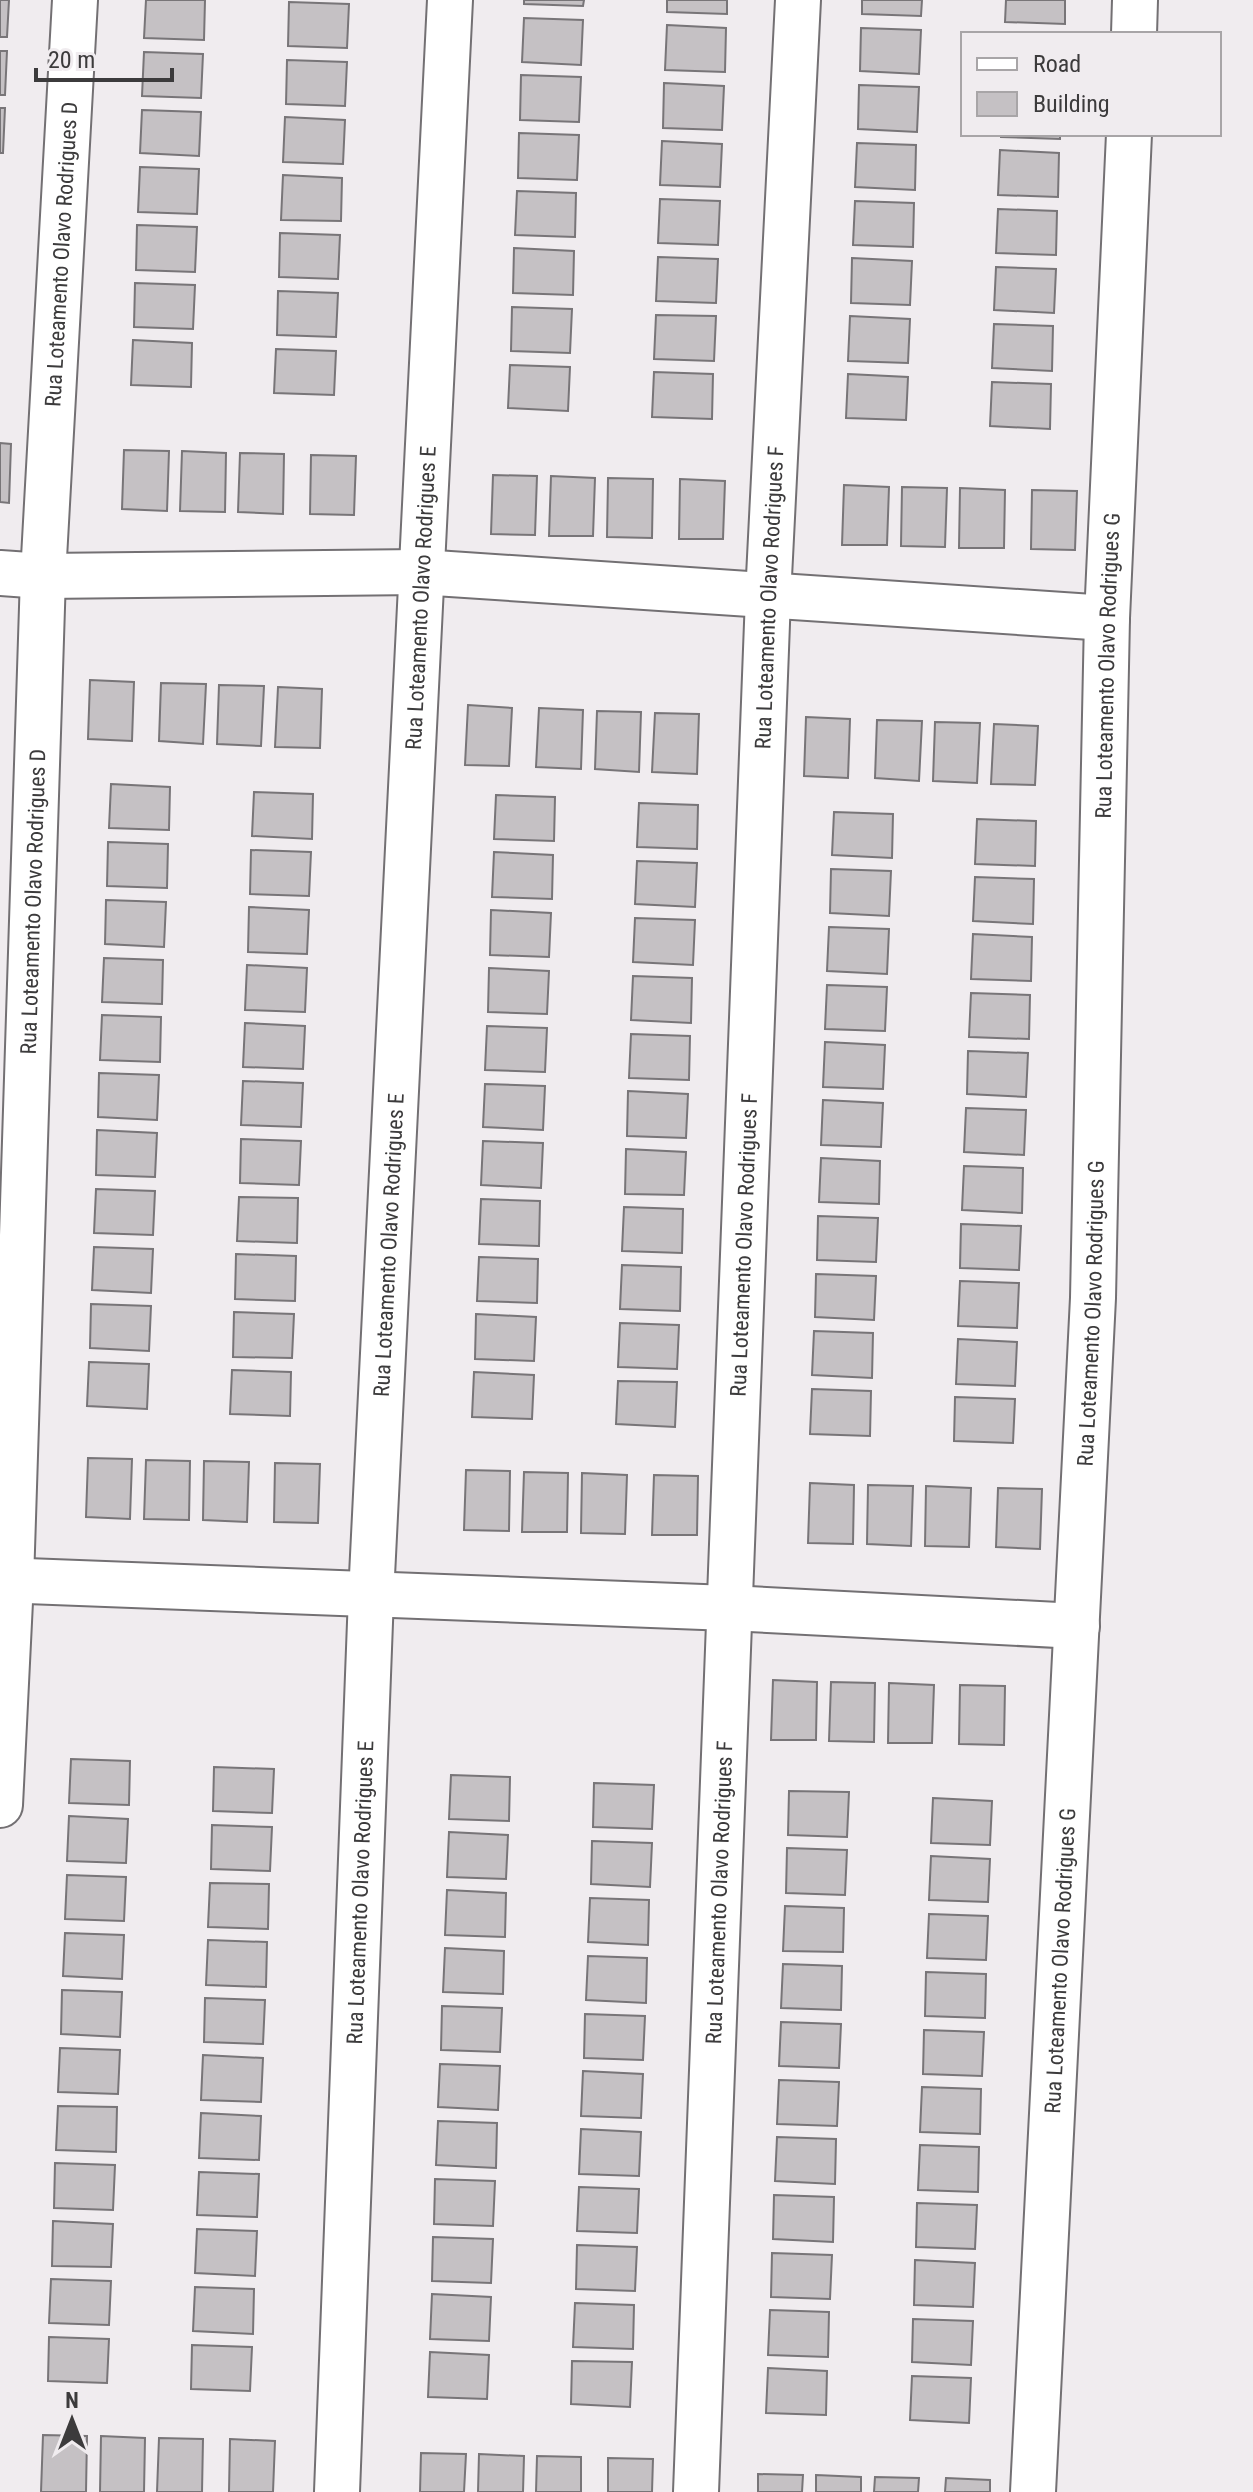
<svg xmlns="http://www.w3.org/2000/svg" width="1253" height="2492" viewBox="0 0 1253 2492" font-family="'Roboto Condensed',sans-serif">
<rect width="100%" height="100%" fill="#f0ecef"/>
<!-- building -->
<g fill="#c5c1c4" stroke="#787578" stroke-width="2">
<polygon points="0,0 9,0 7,37 0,37"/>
<polygon points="146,0 205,0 204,40 144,38"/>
<polygon points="524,0 584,0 583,6 524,4"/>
<polygon points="667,0 727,0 727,14 667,12"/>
<polygon points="862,0 922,0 921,16 862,14"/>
<polygon points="1006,0 1065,0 1065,24 1005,22"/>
<polygon points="289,2 349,4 347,48 288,46"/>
<polygon points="524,18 583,20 581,65 522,62"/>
<polygon points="667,25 726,28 725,72 665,70"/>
<polygon points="861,28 921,30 919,74 860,71"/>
<polygon points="0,51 7,51 5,95 0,95"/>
<polygon points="144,52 203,54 201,98 142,96"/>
<polygon points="287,60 347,62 345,106 286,104"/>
<polygon points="521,75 581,77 579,122 520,120"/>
<polygon points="664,83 724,86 722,130 663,128"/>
<polygon points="859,85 919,87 917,132 858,129"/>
<polygon points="0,108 5,108 3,153 0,153"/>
<polygon points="142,110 201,112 199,156 140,153"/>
<polygon points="285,117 345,120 343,164 283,162"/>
<polygon points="519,133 579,135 577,180 518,178"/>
<polygon points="1001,134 1060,134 1060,139 1001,137"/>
<polygon points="662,141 722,144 720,187 660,185"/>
<polygon points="857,143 916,145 915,190 855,187"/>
<polygon points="1000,150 1059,153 1058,197 998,195"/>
<polygon points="140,167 199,169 197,214 138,212"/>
<polygon points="283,175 342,178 341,221 281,220"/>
<polygon points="517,191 576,193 575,237 515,235"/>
<polygon points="660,199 720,201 718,245 658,243"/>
<polygon points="855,201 914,203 913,247 853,245"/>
<polygon points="998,209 1057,211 1056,255 996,253"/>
<polygon points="137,225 197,227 195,272 136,270"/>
<polygon points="280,233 340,235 338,279 279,277"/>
<polygon points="514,248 574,251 573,295 513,293"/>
<polygon points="658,257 718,259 716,303 656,301"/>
<polygon points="852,258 912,261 910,305 851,303"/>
<polygon points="996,267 1056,269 1054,313 994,310"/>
<polygon points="135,283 195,285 193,329 134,327"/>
<polygon points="278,291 338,293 336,337 277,335"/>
<polygon points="512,307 572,309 570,353 511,351"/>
<polygon points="656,315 716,316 714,361 654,359"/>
<polygon points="850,316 910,319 908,363 848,361"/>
<polygon points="994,324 1053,326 1052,371 992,368"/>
<polygon points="133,340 192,343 191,387 131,385"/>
<polygon points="276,349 336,351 334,395 274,393"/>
<polygon points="510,365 570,367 568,411 508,408"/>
<polygon points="654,372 713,374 712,419 652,417"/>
<polygon points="848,374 908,377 906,420 846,418"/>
<polygon points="992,382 1051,384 1050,429 990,426"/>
<polygon points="0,443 11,444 9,503 0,502"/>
<polygon points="124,450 169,451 167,511 122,509"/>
<polygon points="182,451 226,453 225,512 180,511"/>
<polygon points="240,453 284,454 283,514 238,512"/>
<polygon points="311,455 356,456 354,515 310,514"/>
<polygon points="493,475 537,476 535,535 491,534"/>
<polygon points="551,476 595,478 593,536 549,536"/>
<polygon points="608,478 653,479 652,538 607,537"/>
<polygon points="680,479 725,481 723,539 679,539"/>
<polygon points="844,485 889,487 887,545 842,545"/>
<polygon points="902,487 947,488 945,547 901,546"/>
<polygon points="960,488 1005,490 1004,548 959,548"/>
<polygon points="1032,490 1077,491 1075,550 1031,549"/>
<polygon points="90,680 134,682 132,741 88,739"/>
<polygon points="161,683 206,684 203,744 159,741"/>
<polygon points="219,685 264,686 261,746 217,744"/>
<polygon points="278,687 322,689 320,748 275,747"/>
<polygon points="468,705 512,708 509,766 465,765"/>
<polygon points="539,708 583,710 581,769 536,767"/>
<polygon points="597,711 641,712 639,772 595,769"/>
<polygon points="655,713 699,714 697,774 652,772"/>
<polygon points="806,717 850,719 848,778 804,776"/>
<polygon points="877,720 922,721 919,781 875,778"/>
<polygon points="935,722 980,723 977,783 933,781"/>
<polygon points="994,724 1038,726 1035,785 991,784"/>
<polygon points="111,784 170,787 169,830 109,828"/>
<polygon points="254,792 313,794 312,839 252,836"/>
<polygon points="496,795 555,797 554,841 494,839"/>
<polygon points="639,803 698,805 697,849 637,847"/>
<polygon points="834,812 893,814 892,858 832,855"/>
<polygon points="977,819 1036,821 1035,866 975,864"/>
<polygon points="108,842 168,844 167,888 107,886"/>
<polygon points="251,850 311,852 309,896 250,894"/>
<polygon points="494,852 553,855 552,899 492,897"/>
<polygon points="637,861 697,863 695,907 635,904"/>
<polygon points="831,869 891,871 889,916 830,913"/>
<polygon points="975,877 1034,879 1033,924 973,921"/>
<polygon points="106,900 166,902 164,947 105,944"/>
<polygon points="249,907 309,910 307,954 248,952"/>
<polygon points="491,910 551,913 549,957 490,955"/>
<polygon points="635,918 695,920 693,965 633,962"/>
<polygon points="829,927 889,929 887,974 827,971"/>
<polygon points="973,934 1032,937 1031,981 971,979"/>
<polygon points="104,958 163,960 162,1004 102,1002"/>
<polygon points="247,965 307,968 305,1012 245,1010"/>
<polygon points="489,968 549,971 547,1014 488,1012"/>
<polygon points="633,976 692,978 691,1023 631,1020"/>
<polygon points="827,985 887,987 885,1031 825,1029"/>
<polygon points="971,993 1030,995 1029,1039 969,1037"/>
<polygon points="102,1015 161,1017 160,1062 100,1060"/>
<polygon points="245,1023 305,1026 303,1069 243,1067"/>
<polygon points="487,1026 547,1028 545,1072 485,1070"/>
<polygon points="631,1034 690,1036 689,1080 629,1078"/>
<polygon points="825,1042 885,1045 883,1089 823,1087"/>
<polygon points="968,1051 1028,1053 1026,1097 967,1094"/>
<polygon points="99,1073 159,1075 157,1120 98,1117"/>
<polygon points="243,1081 303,1083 301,1127 241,1125"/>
<polygon points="485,1084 545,1086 543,1130 483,1127"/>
<polygon points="628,1091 688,1094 686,1138 627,1136"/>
<polygon points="823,1100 883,1103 881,1147 821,1145"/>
<polygon points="966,1108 1026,1110 1024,1155 964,1152"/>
<polygon points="97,1130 157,1133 155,1177 96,1175"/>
<polygon points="241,1139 301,1141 299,1185 240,1183"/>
<polygon points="483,1141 543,1143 541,1188 481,1185"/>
<polygon points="626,1149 686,1152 684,1195 625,1194"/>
<polygon points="821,1158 880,1161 879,1204 819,1202"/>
<polygon points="964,1166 1023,1168 1022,1213 962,1210"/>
<polygon points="96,1189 155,1191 153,1235 94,1233"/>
<polygon points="239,1197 298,1198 297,1243 237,1241"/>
<polygon points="481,1199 540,1201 539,1246 479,1244"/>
<polygon points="624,1207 683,1209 682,1253 622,1251"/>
<polygon points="818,1216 878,1218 876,1262 817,1260"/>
<polygon points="961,1224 1021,1226 1019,1270 960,1268"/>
<polygon points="94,1247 153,1249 151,1293 92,1290"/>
<polygon points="236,1254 296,1256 295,1301 235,1299"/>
<polygon points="479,1257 538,1259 537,1303 477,1301"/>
<polygon points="622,1265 681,1267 680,1311 620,1309"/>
<polygon points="816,1274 876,1276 874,1320 815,1317"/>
<polygon points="960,1281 1019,1283 1017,1328 958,1326"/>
<polygon points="91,1304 151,1306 149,1351 90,1348"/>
<polygon points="234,1312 294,1314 292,1358 233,1357"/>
<polygon points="476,1314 536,1317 534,1361 475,1359"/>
<polygon points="620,1323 679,1325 677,1369 618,1367"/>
<polygon points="814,1331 873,1333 872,1378 812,1375"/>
<polygon points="958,1339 1017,1342 1015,1386 956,1384"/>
<polygon points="89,1362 149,1364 147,1409 87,1406"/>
<polygon points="232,1370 291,1372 290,1416 230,1414"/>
<polygon points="474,1372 534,1375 532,1419 472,1417"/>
<polygon points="618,1381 677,1382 675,1427 616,1424"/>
<polygon points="812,1389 871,1391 870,1436 810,1434"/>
<polygon points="955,1397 1015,1399 1013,1443 954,1441"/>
<polygon points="88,1458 132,1459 130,1519 86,1517"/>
<polygon points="146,1460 190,1461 189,1520 144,1519"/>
<polygon points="204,1461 249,1462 247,1522 203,1520"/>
<polygon points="275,1463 320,1464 318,1523 274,1522"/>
<polygon points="466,1470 510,1471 509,1531 464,1530"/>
<polygon points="524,1472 568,1473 567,1532 522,1532"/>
<polygon points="582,1473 627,1475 625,1534 581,1533"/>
<polygon points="654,1475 698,1476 697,1535 652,1535"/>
<polygon points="810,1483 854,1485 853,1544 808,1543"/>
<polygon points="868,1485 913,1486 911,1546 867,1544"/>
<polygon points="926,1486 971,1488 969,1547 925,1546"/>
<polygon points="998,1488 1042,1489 1040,1549 996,1547"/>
<polygon points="773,1680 817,1682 816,1740 771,1740"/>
<polygon points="831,1682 875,1683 874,1742 829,1741"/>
<polygon points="889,1683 934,1685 932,1743 888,1743"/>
<polygon points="960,1685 1005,1686 1004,1745 959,1744"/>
<polygon points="71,1759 130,1761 129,1805 69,1803"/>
<polygon points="214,1767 274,1769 272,1813 213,1811"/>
<polygon points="451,1775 510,1777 509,1821 449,1819"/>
<polygon points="594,1783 654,1785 652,1829 593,1827"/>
<polygon points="789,1791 849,1792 847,1837 788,1835"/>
<polygon points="933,1798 992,1801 990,1845 931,1843"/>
<polygon points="69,1816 128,1819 126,1863 67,1861"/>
<polygon points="212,1825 272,1827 270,1871 211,1869"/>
<polygon points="449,1832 508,1835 506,1879 447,1877"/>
<polygon points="592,1841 652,1843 650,1887 591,1884"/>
<polygon points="787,1848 847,1850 845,1895 786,1893"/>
<polygon points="931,1856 990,1859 988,1902 929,1900"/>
<polygon points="67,1875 126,1877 124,1921 65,1919"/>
<polygon points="210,1883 269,1884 268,1929 208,1927"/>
<polygon points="447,1890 506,1893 505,1937 445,1935"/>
<polygon points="590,1898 649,1900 648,1945 588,1942"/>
<polygon points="785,1906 844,1908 843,1952 783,1951"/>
<polygon points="929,1914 988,1916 986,1960 927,1958"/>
<polygon points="65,1933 124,1935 122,1979 63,1976"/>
<polygon points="208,1940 267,1942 266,1987 206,1985"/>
<polygon points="445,1948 504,1951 503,1994 443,1992"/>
<polygon points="588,1956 647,1958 646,2003 586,2000"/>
<polygon points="783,1964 842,1966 841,2010 781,2008"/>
<polygon points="926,1972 986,1974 985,2018 925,2016"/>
<polygon points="62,1990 122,1992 120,2037 61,2034"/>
<polygon points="205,1998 265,2000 263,2044 204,2042"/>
<polygon points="442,2006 502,2008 500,2052 441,2050"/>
<polygon points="585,2014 645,2016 643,2060 584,2058"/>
<polygon points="781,2022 841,2024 839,2068 779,2066"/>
<polygon points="924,2030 984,2032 982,2076 923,2074"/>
<polygon points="60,2048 120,2050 118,2094 58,2092"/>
<polygon points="203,2055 263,2058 261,2102 201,2100"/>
<polygon points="440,2064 500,2066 498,2110 438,2107"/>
<polygon points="583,2071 643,2074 641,2118 581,2116"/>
<polygon points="779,2080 839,2082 837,2126 777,2124"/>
<polygon points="922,2087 981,2089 980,2134 920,2132"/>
<polygon points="58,2106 117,2107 116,2152 56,2150"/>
<polygon points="201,2113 261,2116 259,2160 199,2158"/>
<polygon points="438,2121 497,2123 496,2168 436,2165"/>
<polygon points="581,2129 641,2132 639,2176 579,2174"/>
<polygon points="777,2137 836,2139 835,2184 775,2181"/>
<polygon points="920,2145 979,2147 978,2192 918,2190"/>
<polygon points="55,2163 115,2165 113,2210 54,2208"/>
<polygon points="199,2172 259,2174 257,2217 197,2215"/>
<polygon points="435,2179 495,2181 493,2226 434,2224"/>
<polygon points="579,2187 639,2189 637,2233 577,2231"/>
<polygon points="774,2195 834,2197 833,2242 773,2239"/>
<polygon points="917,2203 977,2205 975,2249 916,2247"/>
<polygon points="53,2221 113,2224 111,2267 52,2266"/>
<polygon points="197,2229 257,2231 255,2276 195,2273"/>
<polygon points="433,2237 493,2239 491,2283 432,2281"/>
<polygon points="577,2245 637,2247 635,2291 576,2289"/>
<polygon points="772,2253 832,2255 830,2299 771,2297"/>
<polygon points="915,2260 975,2263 973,2307 914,2305"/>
<polygon points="51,2279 111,2281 109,2325 49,2323"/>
<polygon points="195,2287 254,2289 253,2334 193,2331"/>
<polygon points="432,2294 491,2297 489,2341 430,2339"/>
<polygon points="575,2303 634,2305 633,2349 573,2347"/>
<polygon points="770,2310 829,2312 828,2357 768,2355"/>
<polygon points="913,2319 973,2321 971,2365 912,2362"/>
<polygon points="49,2337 109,2339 107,2383 48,2381"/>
<polygon points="192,2345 252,2347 250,2391 191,2389"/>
<polygon points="430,2352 489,2355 487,2399 428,2397"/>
<polygon points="572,2361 632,2362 630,2407 571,2404"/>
<polygon points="768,2368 827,2371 826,2415 766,2413"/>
<polygon points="912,2376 971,2378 969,2423 910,2420"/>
<polygon points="43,2435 87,2436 86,2492 41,2492"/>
<polygon points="101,2436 145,2438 144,2492 100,2492"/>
<polygon points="159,2438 203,2439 202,2492 157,2492"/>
<polygon points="230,2439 275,2441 273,2492 229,2492"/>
<polygon points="421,2453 466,2454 464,2492 420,2492"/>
<polygon points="479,2454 524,2456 523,2492 478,2492"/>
<polygon points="537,2456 581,2457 581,2492 536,2492"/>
<polygon points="608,2458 653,2459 652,2492 608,2492"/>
<polygon points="758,2474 803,2475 802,2492 758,2492"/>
<polygon points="816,2475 861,2477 861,2492 816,2492"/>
<polygon points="875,2477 919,2478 918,2492 874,2492"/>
<polygon points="946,2478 990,2480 990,2492 945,2492"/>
</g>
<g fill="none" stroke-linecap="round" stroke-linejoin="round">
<!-- minor casing -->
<g stroke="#737073" stroke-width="48">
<g id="minor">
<polyline points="1134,34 1135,0"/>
<polyline points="0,573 43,576 420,572 1107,618"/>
<polyline points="0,1580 729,1608 1077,1626"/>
<path id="s1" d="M0,1805L11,1581L43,576L75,0"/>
<path id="s2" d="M337,2492L371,1596L450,0"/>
<path id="s3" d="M696,2492L768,597L798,0"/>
<path id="s4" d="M1033,2492L1093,1298L1107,618L1129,134"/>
</g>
</g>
<!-- minor -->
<use href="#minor" stroke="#fff" stroke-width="44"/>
</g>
<g text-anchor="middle" stroke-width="6" stroke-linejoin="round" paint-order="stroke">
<!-- street labels -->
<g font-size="22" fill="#3c3b3c" stroke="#f0ecef">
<text dy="8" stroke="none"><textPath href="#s1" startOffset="1552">Rua Loteamento Olavo Rodrigues D</textPath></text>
<text dy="8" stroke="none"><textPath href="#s3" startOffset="1896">Rua Loteamento Olavo Rodrigues F</textPath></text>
<text dy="8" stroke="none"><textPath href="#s2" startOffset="1896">Rua Loteamento Olavo Rodrigues E</textPath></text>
<text dy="8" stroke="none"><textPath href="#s4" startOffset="1828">Rua Loteamento Olavo Rodrigues G</textPath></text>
<text dy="8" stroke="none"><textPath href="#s1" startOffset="904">Rua Loteamento Olavo Rodrigues D</textPath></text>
<text dy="8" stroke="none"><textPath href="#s2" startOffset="1248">Rua Loteamento Olavo Rodrigues E</textPath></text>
<text dy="8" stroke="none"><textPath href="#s3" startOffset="1248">Rua Loteamento Olavo Rodrigues F</textPath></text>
<text dy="8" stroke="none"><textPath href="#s4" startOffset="1180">Rua Loteamento Olavo Rodrigues G</textPath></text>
<text dy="8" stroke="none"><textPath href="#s2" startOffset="600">Rua Loteamento Olavo Rodrigues E</textPath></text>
<text dy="8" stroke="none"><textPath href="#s3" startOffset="600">Rua Loteamento Olavo Rodrigues F</textPath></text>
<text dy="8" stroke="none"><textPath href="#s4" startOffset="532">Rua Loteamento Olavo Rodrigues G</textPath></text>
</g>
</g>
<!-- legend -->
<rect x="961" y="32" width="260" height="104" fill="#f0ecef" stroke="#a8a5a7" stroke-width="2"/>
<rect x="977" y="58" width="40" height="12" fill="#ffffff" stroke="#a8a5a7" stroke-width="2"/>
<text x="1033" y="72" font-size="24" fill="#3c3b3c">Road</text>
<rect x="977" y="92" width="40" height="24" fill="#c5c1c4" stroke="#a8a5a7" stroke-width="2"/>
<text x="1033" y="112" font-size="24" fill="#3c3b3c">Building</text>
<!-- north arrow -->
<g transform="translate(72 2420)" stroke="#f0ecef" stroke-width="6" paint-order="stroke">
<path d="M0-6L14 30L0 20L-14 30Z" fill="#3c3b3c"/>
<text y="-12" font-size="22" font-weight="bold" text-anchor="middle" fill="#3c3b3c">N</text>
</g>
<!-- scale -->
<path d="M36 68v12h136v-12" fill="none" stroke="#3c3b3c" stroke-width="4"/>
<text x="48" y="68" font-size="24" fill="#3c3b3c" stroke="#f0ecef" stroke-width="6" paint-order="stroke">20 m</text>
</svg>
